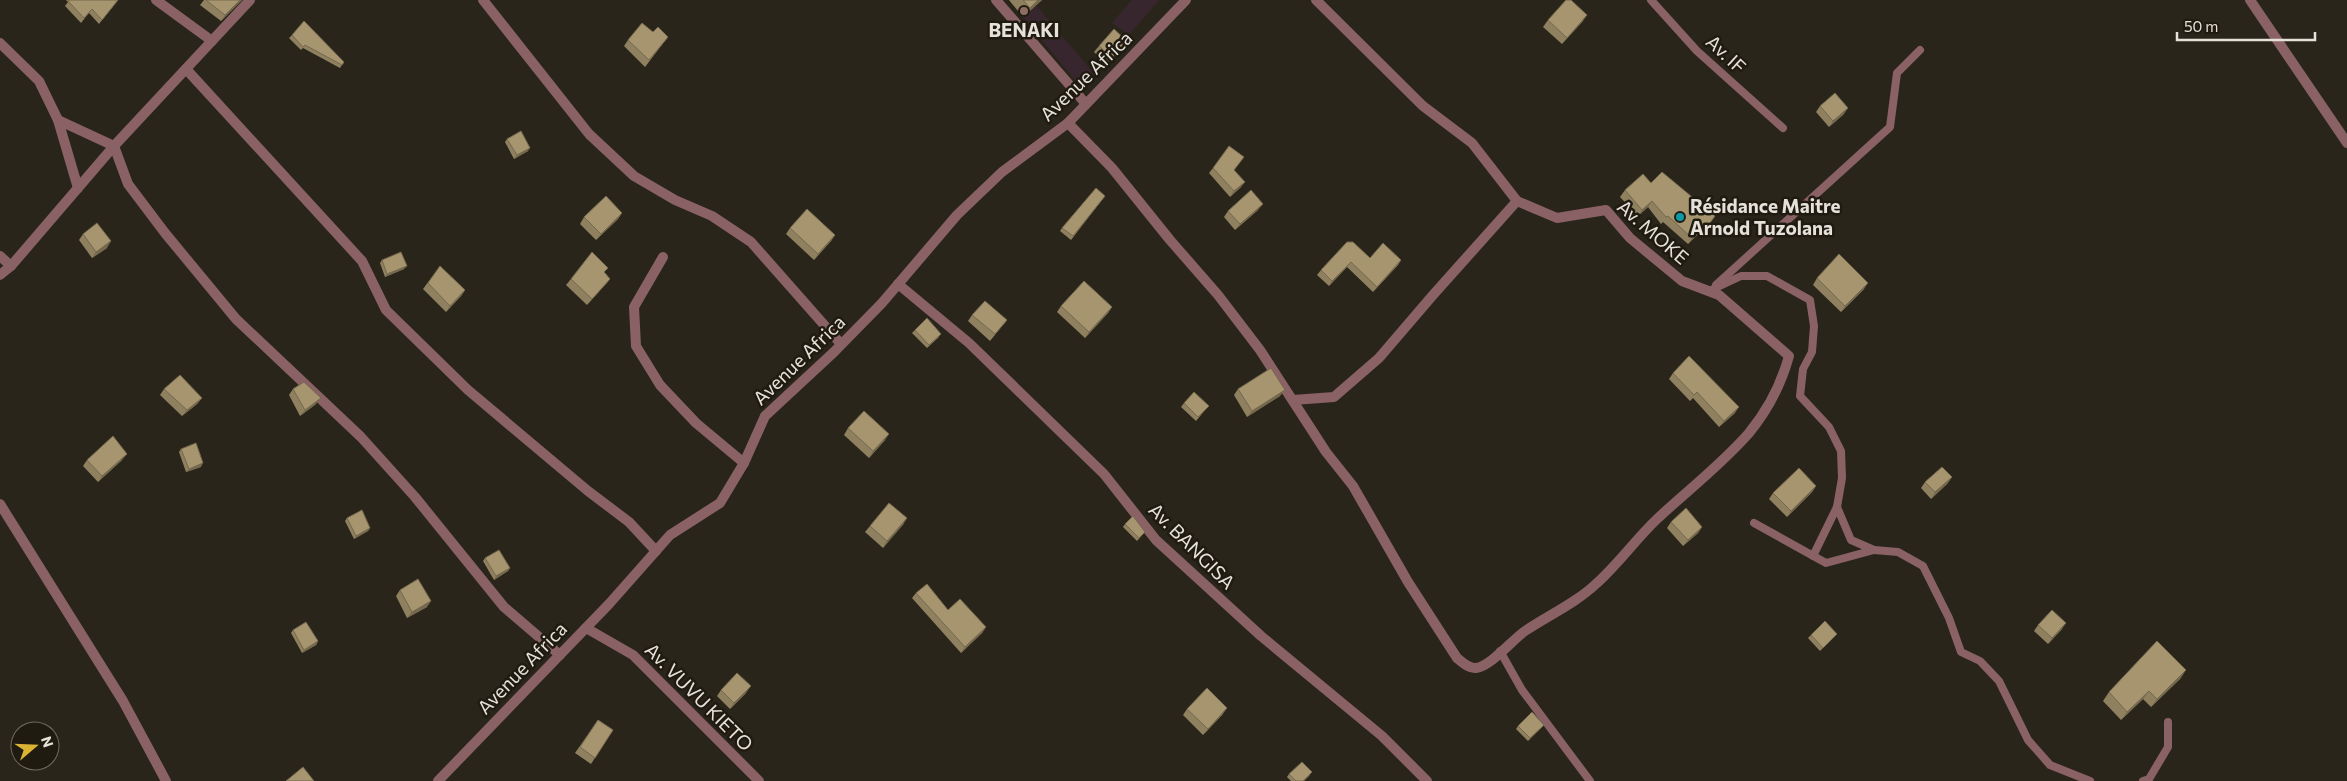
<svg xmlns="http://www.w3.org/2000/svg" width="2347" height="781" viewBox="0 0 2347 781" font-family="Commissioner,sans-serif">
<rect width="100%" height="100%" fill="#2a251a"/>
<!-- education -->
<g fill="#38262f">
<polygon points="1132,0 1159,0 1129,35 1112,23"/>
<polygon points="1036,5 1096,76 1083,90 1023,17"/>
</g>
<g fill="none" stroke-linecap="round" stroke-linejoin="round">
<!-- service -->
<g stroke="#8a6265" stroke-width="8">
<polyline points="1651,0 1697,51 1783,128"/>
<polyline points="1716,285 1890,127 1897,73 1920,50"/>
<polyline points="1709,291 1741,276 1767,276 1810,300 1814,326 1812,352 1803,369 1800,396 1829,427 1841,451 1842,478 1837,507 1851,540 1874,550 1898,552 1923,566 1949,618 1961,652 1980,661 1999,681 2028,740 2050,765 2090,781"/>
<polyline points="1754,523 1826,563 1874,550"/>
<polyline points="1813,556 1837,507"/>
<polyline points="1500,651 1522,690 1590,781"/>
<polyline points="2143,781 2149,779 2168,747 2168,722"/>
</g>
<!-- minor -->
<g stroke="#8a6265" stroke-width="10">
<polyline points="156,0 212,41"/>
<polyline points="483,0 589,134 634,176 675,200 712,216 751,242 841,344"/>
<polyline points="996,0 1086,104"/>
<polyline points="0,43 39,81 58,120 114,146 128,184 165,233 236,319 361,437 415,497 504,607 560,655"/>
<polyline points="186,69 362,261 386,310 468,390 588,491 629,522 656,551"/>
<polyline points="58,120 78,188"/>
<path d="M1068,123L1112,168L1170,240L1218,295L1260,350L1326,452L1353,486L1408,582L1457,658C1462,662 1469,669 1476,668C1491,666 1512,640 1525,631C1549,615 1576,603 1597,583C1619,563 1636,539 1657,519C1688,490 1721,465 1749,433C1768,410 1781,385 1789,356L1719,295L1682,281L1630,238L1606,210L1557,218L1517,201L1472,143L1423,106L1316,0"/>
<polyline points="0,256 11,266"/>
<polyline points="663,257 634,307 636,346 660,385 696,423 744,463"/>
<polyline points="0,275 11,266 114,146 250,0"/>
<polyline points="898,284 969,343 1104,474 1156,540 1261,636 1382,736 1427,781"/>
<polyline points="1293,400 1334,397 1379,358 1433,295 1517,201"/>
<polyline points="0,504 123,701 166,781"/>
<polyline points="586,628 633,655 759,781"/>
<polyline points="438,781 609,604 670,535 720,503 744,463 765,416 834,352 882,303 957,215 1002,172 1068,123 1186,0"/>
</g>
<!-- tertiary -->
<polyline stroke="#8a6265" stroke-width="10" points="2250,0 2347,143"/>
</g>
<!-- wall -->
<g fill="#8f805f">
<polygon points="66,0 118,0 99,24 89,13 81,23 65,6 68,2"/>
<polygon points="204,0 242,0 221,21 200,5"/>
<polygon points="1009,0 1042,0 1023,17"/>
<polygon points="1548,20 1583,21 1562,44 1543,27"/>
<polygon points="653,32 668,37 645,67 624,46 628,40"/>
<polygon points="292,35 344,62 340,68 303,48 301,50 289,38"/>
<polygon points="1099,46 1123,47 1107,64 1094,52"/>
<polygon points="1820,106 1844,114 1829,127 1816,112"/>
<polygon points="507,139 528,151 514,159 505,142"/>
<polygon points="1213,168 1234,170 1241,187 1230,197 1209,173"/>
<polygon points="1651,183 1715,216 1700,237 1697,235 1688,244 1663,222 1661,224 1648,207 1638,216 1620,197 1625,190"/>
<polygon points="1105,196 1071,240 1060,231 1062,228"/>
<polygon points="1258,210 1235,230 1224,217 1228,211"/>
<polygon points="622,213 618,219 596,240 580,224 584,217"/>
<polygon points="790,228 835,235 831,241 814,260 786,234"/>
<polygon points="83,234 107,248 92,258 79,240"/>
<polygon points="1370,258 1401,260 1398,265 1373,292 1347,267 1329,286 1317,275 1321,270"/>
<polygon points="382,260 404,269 385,277 380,263"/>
<polygon points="440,266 465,290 461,296 446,312 423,289"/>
<polygon points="605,273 610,279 605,285 587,305 566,285 571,279"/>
<polygon points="1817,278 1864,289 1841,312 1813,285"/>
<polygon points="1061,306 1112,307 1108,313 1085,338 1057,312"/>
<polygon points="972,315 1007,320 990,341 968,321"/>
<polygon points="915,330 939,337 927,348 912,333"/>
<polygon points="1673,373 1735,413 1719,427 1693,398 1690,401 1669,379"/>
<polygon points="164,389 202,398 197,404 182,416 160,395"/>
<polygon points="293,389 316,404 300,416 289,395"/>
<polygon points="1238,389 1280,396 1247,417 1234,395"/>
<polygon points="1184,403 1206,409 1196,421 1181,407"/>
<polygon points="848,428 885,440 869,458 844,435"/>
<polygon points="181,449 201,467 186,472 179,452"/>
<polygon points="87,460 122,460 98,482 83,466"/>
<polygon points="1952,477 1947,484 1931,499 1921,488 1925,482"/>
<polygon points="1816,486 1812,492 1787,517 1769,499 1773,493"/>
<polygon points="347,518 370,528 368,531 354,539 345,521"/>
<polygon points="907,518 883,548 865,532 870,526"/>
<polygon points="1671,522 1702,527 1698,533 1683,546 1667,528"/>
<polygon points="1125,524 1145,532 1137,541 1123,527"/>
<polygon points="485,558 510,568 508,571 494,580 483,561"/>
<polygon points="400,590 427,607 407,618 396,596"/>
<polygon points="916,593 948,610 986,627 982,633 961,653 912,598"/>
<polygon points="2038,625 2062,629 2048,644 2034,631"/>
<polygon points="293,630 318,641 316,645 302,653 291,633"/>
<polygon points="1837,634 1820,651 1808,638 1811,635"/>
<polygon points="2181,678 2151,707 2143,699 2121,720 2103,701 2109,692"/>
<polygon points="721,690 746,693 730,709 717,696"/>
<polygon points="1187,709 1223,714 1203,735 1183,715"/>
<polygon points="598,720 613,730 591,764 575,753"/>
<polygon points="1544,725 1528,741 1516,729 1518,726"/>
<polygon points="1289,774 1310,775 1304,781 1291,781 1287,777"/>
</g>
<!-- shaded-wall -->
<g fill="#74684e">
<polygon points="240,0 242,0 221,21 225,15"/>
<polygon points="1038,0 1042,0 1023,17 1030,8"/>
<polygon points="1587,15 1583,21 1562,44 1567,38"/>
<polygon points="1127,41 1123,47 1107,64 1112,58"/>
<polygon points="1848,108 1844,114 1829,127 1833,121"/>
<polygon points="530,148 528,151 514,159 517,155"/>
<polygon points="1245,182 1241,187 1230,197 1234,191"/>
<polygon points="1652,201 1648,207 1638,216 1642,210"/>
<polygon points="1263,204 1258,210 1235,230 1240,224"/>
<polygon points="622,213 618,219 596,240 601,234"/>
<polygon points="1701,228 1697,235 1688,244 1692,238"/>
<polygon points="835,235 831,241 814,260 818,254"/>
<polygon points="111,241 107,248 92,258 96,252"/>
<polygon points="1401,260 1398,265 1373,292 1377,287"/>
<polygon points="1351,262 1347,267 1329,286 1332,281"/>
<polygon points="407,266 404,269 385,277 387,274"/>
<polygon points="1868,283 1864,289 1841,312 1845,306"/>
<polygon points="465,290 461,296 446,312 450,306"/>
<polygon points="1112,307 1108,313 1085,338 1089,332"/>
<polygon points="1285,390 1280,396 1247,417 1252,411"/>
<polygon points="202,398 197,404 182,416 187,410"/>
<polygon points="321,398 316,404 300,416 305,410"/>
<polygon points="1739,407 1735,413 1719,427 1724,421"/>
<polygon points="889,434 885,440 869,458 873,451"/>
<polygon points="127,454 122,460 98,482 102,476"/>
<polygon points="203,463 201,467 186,472 189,469"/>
<polygon points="1952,477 1947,484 1931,499 1935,492"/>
<polygon points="1816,486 1812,492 1787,517 1791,511"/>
<polygon points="907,518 903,525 883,548 887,541"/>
<polygon points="1702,527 1698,533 1683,546 1688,540"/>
<polygon points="370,528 368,531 354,539 356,536"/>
<polygon points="510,568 508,571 494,580 496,576"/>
<polygon points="431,601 427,607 407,618 412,612"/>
<polygon points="2066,623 2062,629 2048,644 2052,638"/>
<polygon points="986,627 982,633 961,653 965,647"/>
<polygon points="318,641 316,645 302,653 304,650"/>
<polygon points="2186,670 2181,678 2151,707 2157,699"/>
<polygon points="751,686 746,693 730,709 734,703"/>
<polygon points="2149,691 2143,699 2121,720 2127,712"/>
<polygon points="1227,708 1223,714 1203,735 1208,729"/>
</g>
<!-- building -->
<g fill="#a6956f" stroke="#74684e">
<polygon points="70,0 118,0 102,20 92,9 84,18 68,1"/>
<polygon points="206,0 240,0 225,15"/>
<polygon points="1023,0 1038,0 1030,8"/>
<polygon points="1566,0 1571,0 1587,15 1567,38 1548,20"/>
<polygon points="304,21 344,62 342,65 305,45 303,47 292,35"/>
<polygon points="642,23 653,32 658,27 668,37 649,60 628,40"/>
<polygon points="1114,29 1127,41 1112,58 1099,46"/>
<polygon points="1835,93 1848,108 1833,121 1820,106"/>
<polygon points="521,131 530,148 517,155 507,139"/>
<polygon points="1229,146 1244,157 1234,170 1245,182 1234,191 1213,168"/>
<polygon points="1662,172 1715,216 1704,231 1701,228 1692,238 1668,216 1666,217 1652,201 1642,210 1625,190 1643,174 1651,183"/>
<polygon points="1096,188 1105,196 1073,236 1062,228"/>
<polygon points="1251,190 1263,204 1240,224 1228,211"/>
<polygon points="606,196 622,213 601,234 584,217"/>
<polygon points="807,209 835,235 818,254 790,228"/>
<polygon points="97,223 111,241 96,252 83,234"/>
<polygon points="1347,242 1353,242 1370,258 1383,243 1401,260 1377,287 1351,262 1332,281 1321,270"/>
<polygon points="401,252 407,266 387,274 382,260"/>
<polygon points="592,252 608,268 604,272 610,279 592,299 571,279"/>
<polygon points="1839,254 1868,283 1845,306 1817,278"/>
<polygon points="440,266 465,290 450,306 428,283"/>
<polygon points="1084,281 1112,307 1089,332 1061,306"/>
<polygon points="985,301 1007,320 995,334 972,315"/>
<polygon points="927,318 941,334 929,345 915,330"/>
<polygon points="1689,356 1739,407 1724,421 1697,392 1694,395 1673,373"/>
<polygon points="1271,368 1285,390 1252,411 1238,389"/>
<polygon points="180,375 202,398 187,410 164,389"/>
<polygon points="304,382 321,398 305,410 293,389"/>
<polygon points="1194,392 1209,406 1198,417 1184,403"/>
<polygon points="864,411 889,434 873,451 848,428"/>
<polygon points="113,436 127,454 102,476 87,460"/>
<polygon points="196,443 203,463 189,469 181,449"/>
<polygon points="1942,467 1952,477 1935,492 1925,482"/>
<polygon points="1799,468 1816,486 1791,511 1773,493"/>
<polygon points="889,503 907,518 887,541 870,526"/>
<polygon points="1686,508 1702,527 1688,540 1671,522"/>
<polygon points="362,510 370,528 356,536 347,518"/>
<polygon points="1133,516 1145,532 1139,538 1125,524"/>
<polygon points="499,550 510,568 496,576 485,558"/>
<polygon points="418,579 431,601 412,612 400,590"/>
<polygon points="927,584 948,610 960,599 986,627 965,647 916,593"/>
<polygon points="2052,610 2066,623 2052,638 2038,625"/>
<polygon points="1825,621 1837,634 1823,648 1811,635"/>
<polygon points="306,622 318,641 304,650 293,630"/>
<polygon points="2157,641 2186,670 2157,699 2149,691 2127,712 2109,692"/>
<polygon points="737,673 751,686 734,703 721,690"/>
<polygon points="1207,688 1227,708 1208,729 1187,709"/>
<polygon points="1532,712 1544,725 1530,738 1518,726"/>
<polygon points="598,720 613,730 595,758 580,747"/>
<polygon points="1302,762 1312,772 1303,781 1296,781 1289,774"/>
<polygon points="303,767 314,781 286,781"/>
</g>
<!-- markers -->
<circle fill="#8d6e63" stroke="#201b10" stroke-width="2" cx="1024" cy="11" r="5"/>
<circle fill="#0f9aa8" stroke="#201b10" stroke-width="2" cx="1680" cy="217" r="5"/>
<g text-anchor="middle" stroke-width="5" stroke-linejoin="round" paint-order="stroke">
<!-- poi labels -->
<g font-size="19" font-weight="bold" fill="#e6e2db" stroke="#201b10">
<text x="1024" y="37">BENAKI</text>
<text x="1690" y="213" text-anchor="start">Résidance Maitre<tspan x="1690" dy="22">Arnold Tuzolana</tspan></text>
</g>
<!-- street labels -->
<g font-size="19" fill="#e6e2db" stroke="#201b10">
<text transform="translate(1726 54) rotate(43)" y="7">Av. IF</text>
<text transform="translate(1086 76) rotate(-44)" y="7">Avenue Africa</text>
<text transform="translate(1653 232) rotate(41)" y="7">Av. MOKE</text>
<text transform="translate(799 360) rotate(-44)" y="7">Avenue Africa</text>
<text transform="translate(1192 546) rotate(45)" y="7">Av. BANGISA</text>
<text transform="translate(522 668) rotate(-46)" y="7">Avenue Africa</text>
<text transform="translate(699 697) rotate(45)" y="7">Av. VUVU KIETO</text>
</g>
</g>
<!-- north arrow -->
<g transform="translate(35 746) rotate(71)"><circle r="24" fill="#201b10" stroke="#6f6b61"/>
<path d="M0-4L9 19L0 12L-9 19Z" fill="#dcb233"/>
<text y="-8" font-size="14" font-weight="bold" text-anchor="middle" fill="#e6e2db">N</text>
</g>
<!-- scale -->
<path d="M2177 32v8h138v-8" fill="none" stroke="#e6e2db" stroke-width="2.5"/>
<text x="2184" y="32" font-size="15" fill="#e6e2db" stroke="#201b10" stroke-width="4" paint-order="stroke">50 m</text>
</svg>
